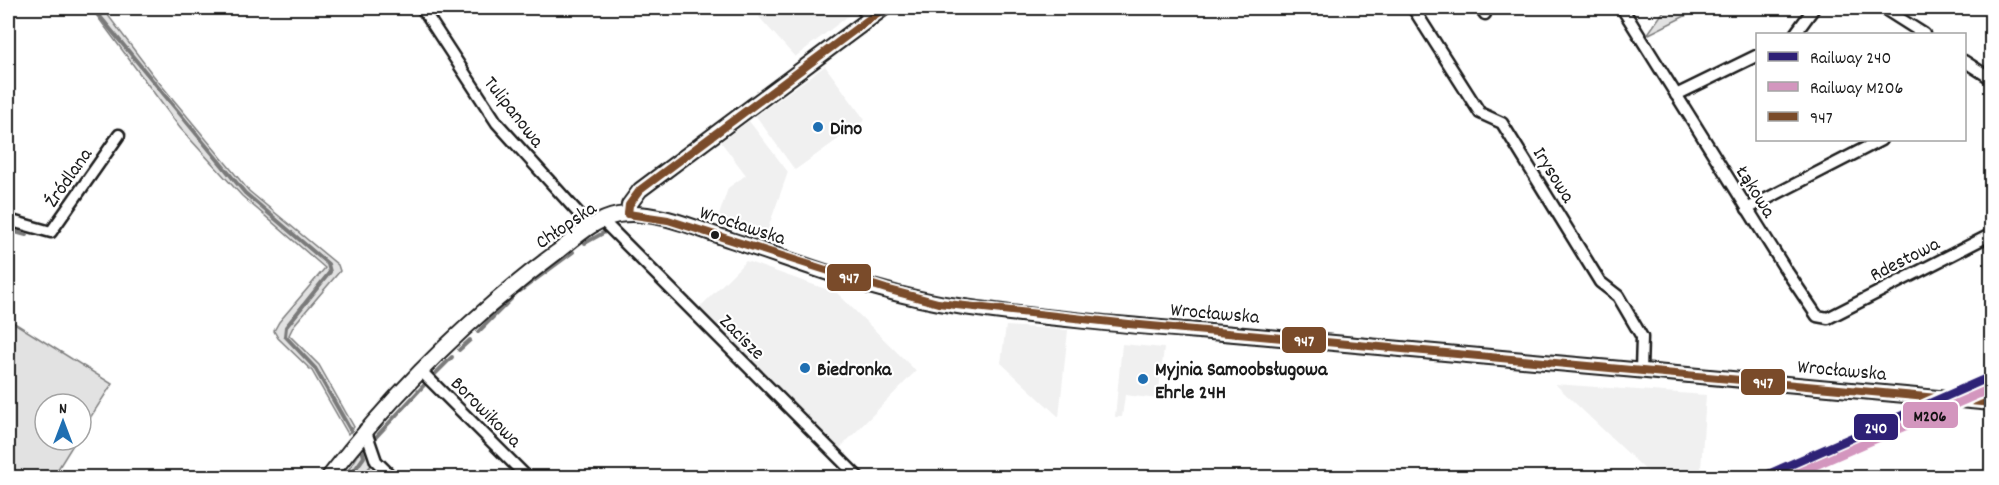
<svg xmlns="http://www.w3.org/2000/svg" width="1999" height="485" viewBox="0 0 1999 485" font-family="Dekko,sans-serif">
<rect width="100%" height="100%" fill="#fff"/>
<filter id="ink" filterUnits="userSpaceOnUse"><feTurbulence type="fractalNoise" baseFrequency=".0167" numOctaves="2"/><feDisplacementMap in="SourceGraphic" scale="12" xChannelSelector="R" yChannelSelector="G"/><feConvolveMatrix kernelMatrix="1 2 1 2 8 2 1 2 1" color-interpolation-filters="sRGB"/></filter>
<g filter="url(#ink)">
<!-- built -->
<g fill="#f0f0f0">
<polygon points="769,8 847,8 852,13 795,57 759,17"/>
<polygon points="825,66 865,120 795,170 756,116"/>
<polygon points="749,121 788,172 765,237 717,221 728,188 746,175 721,142"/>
<polygon points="746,261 837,293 916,371 840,448 698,309"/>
<polygon points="1006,326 1068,330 1059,417 1001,363"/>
<polygon points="1122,344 1164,348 1158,399 1125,395 1122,417 1115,417"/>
<polygon points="1555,384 1706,395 1701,469 1682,477 1653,477"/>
</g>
<!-- green -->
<g fill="#e2e2e2" stroke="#7f7f7f" stroke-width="1.5">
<polygon points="91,8 110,8 104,10 153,75 249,191 338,265 340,271 294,325 289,335 319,365 354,427 348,434 312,371 278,338 274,331 279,322 325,268 242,196 180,128"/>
<polygon points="1666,8 1701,8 1647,35"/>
<polygon points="8,319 112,384 81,432 81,404 45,404 45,440 76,440 53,477 8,477"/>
<polygon points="365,445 372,464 361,477 343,478"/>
</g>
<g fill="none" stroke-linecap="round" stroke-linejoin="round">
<!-- stream -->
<g stroke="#7a7a7a" stroke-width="4">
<polyline points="93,8 245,193 328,264 330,272 286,327 285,336 315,368 351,431"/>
<polyline points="8,230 26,235"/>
<polyline points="585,243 605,232"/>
<polyline points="520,291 573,252"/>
<polyline points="478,332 511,299"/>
<polyline points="459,350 470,340"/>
<polyline points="433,376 452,357"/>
<polyline points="375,438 426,383"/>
<polyline points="349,478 364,457 362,449"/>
</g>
<!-- minor casing -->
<g stroke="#1c1c1c" stroke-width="15">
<g id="minor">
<polyline points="422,8 497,123 591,227"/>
<polyline points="861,8 870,17"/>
<polyline points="1413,8 1480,113 1502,123 1600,282 1618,296 1642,337 1641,371"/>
<polyline points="1481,8 1485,14"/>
<polyline points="1622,8 1784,267 1817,316 1828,318 1992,234"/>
<polyline points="1883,8 1924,34"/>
<polyline points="1795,34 1814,8"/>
<polyline points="1964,61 1992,79"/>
<polyline points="1676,95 1758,55"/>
<polyline points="1747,209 1881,140"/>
<polyline points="8,220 51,232 119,135"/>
<polyline points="602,220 859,478"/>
<polyline points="420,370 528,478"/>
<polyline points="365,429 376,461 393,478"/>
</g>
</g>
<!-- tertiary casing -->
<g stroke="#1c1c1c" stroke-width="18">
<g id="tertiary">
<polyline points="628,214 629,205 640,190 884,8"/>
<path d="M328,478C395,391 469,317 557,252C575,238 595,219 618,215C655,209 697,229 731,240C807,265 884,296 964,307C1079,323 1196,330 1312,341C1539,361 1765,382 1992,403"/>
</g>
</g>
<!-- minor -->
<use href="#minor" stroke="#fff" stroke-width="10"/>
<!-- tertiary -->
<use href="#tertiary" stroke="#fff" stroke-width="14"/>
<!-- bus-1 casing -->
<g stroke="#fff" stroke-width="12">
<g id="bus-1">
<polyline points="628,214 668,220 886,289 938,303 1129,324 1992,403"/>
<polyline points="628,214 629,205 640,190 884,8"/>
</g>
</g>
<!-- bus-1 -->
<use href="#bus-1" stroke="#7a4b2a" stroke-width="8"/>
<!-- rail-1 casing -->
<g stroke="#fff" stroke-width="14">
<polyline id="rail-1" points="1760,478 1992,376"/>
</g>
<!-- rail-2 casing -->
<g stroke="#fff" stroke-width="14">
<polyline id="rail-2" points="1786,478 1992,388"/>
</g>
<!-- rail-1 -->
<use href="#rail-1" stroke="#2e2076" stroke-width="9"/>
<!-- rail-2 -->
<use href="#rail-2" stroke="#d396be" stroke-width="9"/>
</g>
</g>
<!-- markers -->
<g fill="#1f6fb2" stroke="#fff" stroke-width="2">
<circle cx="818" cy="127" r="6"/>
<circle cx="805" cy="368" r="6"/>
<circle cx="1143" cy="379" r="6"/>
</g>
<circle fill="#1c1c1c" stroke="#fff" stroke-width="2" cx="715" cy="235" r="5"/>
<g text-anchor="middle" stroke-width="4.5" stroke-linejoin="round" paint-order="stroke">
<!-- street labels -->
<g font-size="20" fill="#1c1c1c" stroke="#fff">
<text transform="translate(515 111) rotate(52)" y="7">Tulipanowa</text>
<text transform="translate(1555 174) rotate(58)" y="7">Irysowa</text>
<text transform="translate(67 177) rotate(-55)" y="7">Źródlana</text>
<text transform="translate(1757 191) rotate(58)" y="7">Łąkowa</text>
<text transform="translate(565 224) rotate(-34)" y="7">Chłopska</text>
<text transform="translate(743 224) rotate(18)" y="7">Wrocławska</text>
<text transform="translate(1904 258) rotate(-27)" y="7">Rdestowa</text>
<text transform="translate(1215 312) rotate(5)" y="7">Wrocławska</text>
<text transform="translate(743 336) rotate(45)" y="7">Zacisze</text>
<text transform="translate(1842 369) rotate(5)" y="7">Wrocławska</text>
<text transform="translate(487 411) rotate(45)" y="7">Borowikowa</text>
</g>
<!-- poi labels -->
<g font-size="20" font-weight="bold" fill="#1c1c1c" stroke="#fff" text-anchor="start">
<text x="830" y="134">Dino</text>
<text x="817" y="375">Biedronka</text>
<text x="1155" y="375">Myjnia Samoobsługowa<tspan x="1155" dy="23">Ehrle 24H</tspan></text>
</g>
</g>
<g stroke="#fff" stroke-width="2">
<rect x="826" y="263" width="46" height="29" rx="6" fill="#7a4b2a"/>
<rect x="1281" y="326" width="46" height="28" rx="6" fill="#7a4b2a"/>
<rect x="1740" y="368" width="46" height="28" rx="6" fill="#7a4b2a"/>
<rect x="1902" y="401" width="57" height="28" rx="6" fill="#d396be"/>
<rect x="1853" y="413" width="46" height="28" rx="6" fill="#2e2076"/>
</g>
<g font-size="16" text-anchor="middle" font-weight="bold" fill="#fff">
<text x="849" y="283">947</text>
<text x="1304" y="346">947</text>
<text x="1763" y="388">947</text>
<text x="1876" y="433">240</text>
</g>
<g font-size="16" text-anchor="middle" font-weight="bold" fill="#111">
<text x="1930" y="421">M206</text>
</g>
<!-- margin -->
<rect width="1999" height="485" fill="none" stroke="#fff" stroke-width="30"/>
<rect x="15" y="15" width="1969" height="455" fill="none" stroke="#1c1c1c" stroke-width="2" filter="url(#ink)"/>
<!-- legend -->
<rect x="1756" y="33" width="210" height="108" fill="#ffffff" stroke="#a4a4a4" stroke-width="1.5"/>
<rect x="1768" y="52" width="30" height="9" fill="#2e2076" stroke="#a4a4a4" stroke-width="1.5"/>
<text x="1810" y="63" font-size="18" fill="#1c1c1c">Railway 240</text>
<rect x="1768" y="82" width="30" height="9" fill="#d396be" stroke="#a4a4a4" stroke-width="1.5"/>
<text x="1810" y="93" font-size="18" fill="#1c1c1c">Railway M206</text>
<rect x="1768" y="112" width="30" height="9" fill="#7a4b2a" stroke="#a4a4a4" stroke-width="1.5"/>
<text x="1810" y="123" font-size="18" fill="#1c1c1c">947</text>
<!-- north arrow -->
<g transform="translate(63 422)"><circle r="28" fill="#ffffff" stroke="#a4a4a4" stroke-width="1.5"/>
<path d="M0-4.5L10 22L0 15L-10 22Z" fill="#1f6fb2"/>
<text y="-9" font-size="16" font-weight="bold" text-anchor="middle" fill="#1c1c1c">N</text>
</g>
</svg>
